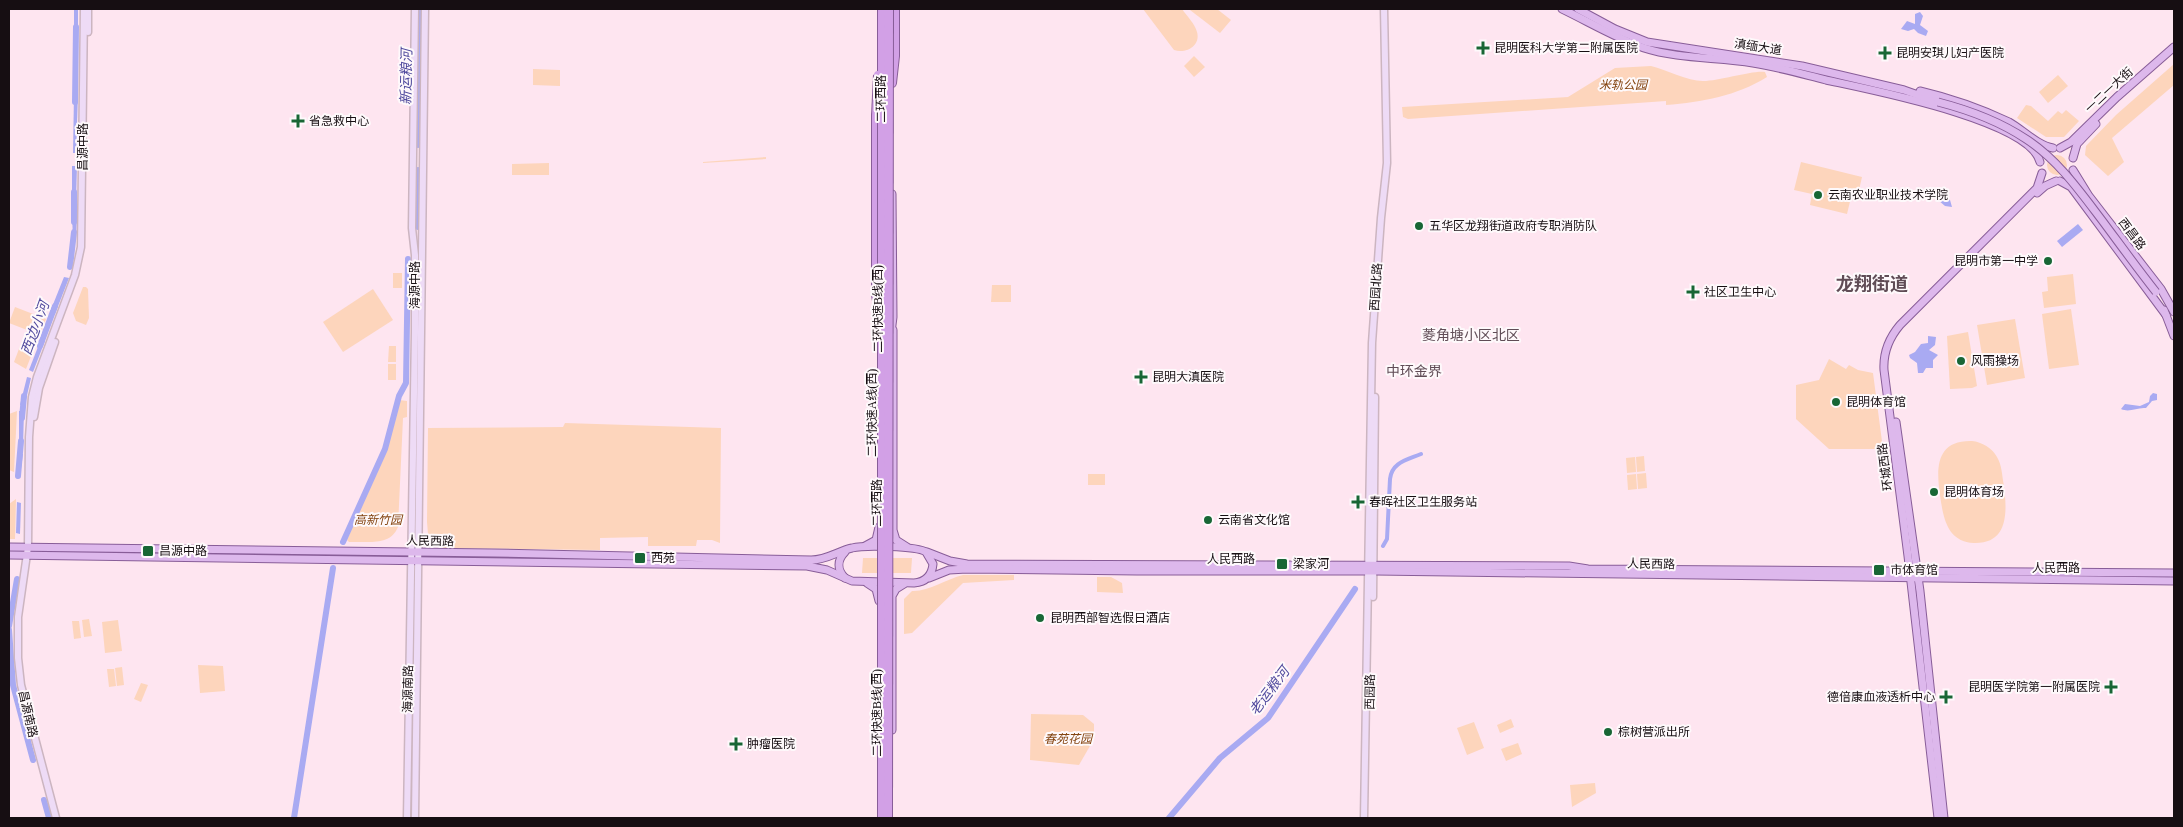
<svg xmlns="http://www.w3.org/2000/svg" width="2183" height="827" viewBox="0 0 2183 827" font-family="'Times New Roman','Noto Sans SC',serif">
<rect width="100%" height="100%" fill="#fee5f0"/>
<!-- green -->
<g fill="#fdd5bc">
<path d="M1143,9H1182C1187,16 1195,24 1197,32C1201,46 1186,54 1174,50Z"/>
<polygon points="1191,9 1217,9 1231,20 1220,33 1190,10"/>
<polygon points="1194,56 1205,67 1194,77 1184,66"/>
<polygon points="2174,64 2174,85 2112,138 2124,162 2108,176 2085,155 2086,146 2116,115"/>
<path d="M1651,66C1667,70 1687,81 1703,81C1720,81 1753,70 1765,72L1767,77C1736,96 1703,102 1666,105V101L1408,119L1403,117L1402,107L1568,97L1615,68Z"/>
<polygon points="533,69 560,70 560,86 533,85"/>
<polygon points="2058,75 2068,86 2048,103 2039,92"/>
<polygon points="2026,105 2031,106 2048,121 2058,111 2062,114 2066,110 2079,121 2064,137 2046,137 2017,118"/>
<circle cx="2057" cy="165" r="10"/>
<polygon points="766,157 766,159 703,163 703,162"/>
<polygon points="1801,162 1862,177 1859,190 1853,189 1847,214 1810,205 1812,194 1794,190"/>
<polygon points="549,163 549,175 512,175 512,164"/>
<rect x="393" y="273" width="9" height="15"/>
<polygon points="2073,274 2076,304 2044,308 2042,292 2048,291 2047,277"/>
<polygon points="992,285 1011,285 1011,302 991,302"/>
<polygon points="83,287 86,287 88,289 89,318 86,325 76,321 73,313"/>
<polygon points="373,289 393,320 343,352 323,322"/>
<polygon points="15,307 46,319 40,335 9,323"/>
<polygon points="2071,309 2079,365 2049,369 2042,314"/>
<polygon points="2015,319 2025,378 1987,385 1977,325"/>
<polygon points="1968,332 1977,386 1972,388 1950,389 1947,336"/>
<polygon points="22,341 35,346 26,369 14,362"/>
<polygon points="389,346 396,346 396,362 388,362"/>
<polygon points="1829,359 1846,369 1849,365 1858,370 1873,373 1883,449 1829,449 1796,419 1796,385 1819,380"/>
<rect x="388" y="364" width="8" height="16"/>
<path d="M399,400L407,401V417L403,418L398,527C390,547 366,541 349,542L347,540L387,447Z"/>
<polygon points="17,411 14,472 9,470 9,414"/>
<polygon points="565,423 721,428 720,543 712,540 697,540 696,546 648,546 648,537 600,538 600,550 443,548 443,546 433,543 428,534 427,522 428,428 563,427"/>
<path d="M1972,441C1982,442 1992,448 1997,457C2002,465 2002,476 2004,486C2007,511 2009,544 1974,543C1947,542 1943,517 1940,495C1936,468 1936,440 1972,441Z"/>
<polygon points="1644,456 1645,471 1637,472 1636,457"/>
<polygon points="1635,457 1636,472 1627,473 1626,458"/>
<polygon points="1646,473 1647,488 1638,489 1637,474"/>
<rect x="1088" y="474" width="17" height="11"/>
<polygon points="1636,474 1637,489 1628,490 1627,475"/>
<polygon points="16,499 15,539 9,539 9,504"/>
<polygon points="863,558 912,558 911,573 862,573"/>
<path d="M963,575H1014V580L963,583L912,633L904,634V599L912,591C928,592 946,579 963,575Z"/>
<polygon points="1097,577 1111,577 1122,583 1123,593 1097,592"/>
<polygon points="89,619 92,636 84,637 82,620"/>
<polygon points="118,620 122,651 105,653 102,622"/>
<polygon points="72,621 79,621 81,638 74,639"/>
<polygon points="198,665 223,666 225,691 200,693"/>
<polygon points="122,667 124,685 117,686 115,668"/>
<polygon points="107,669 114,669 116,686 109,687"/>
<polygon points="141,683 148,685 141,702 134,699"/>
<polygon points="1031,714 1083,715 1094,724 1094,739 1079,765 1030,760"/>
<polygon points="1511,719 1514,727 1500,733 1497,725"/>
<polygon points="1474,722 1484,748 1467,755 1457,728"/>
<polygon points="1518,743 1522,754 1506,761 1501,749"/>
<polygon points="1595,783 1596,793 1572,807 1570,785"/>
</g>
<!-- water -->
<g fill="#a9aaf2">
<rect x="74" y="9" width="4" height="25"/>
<polygon points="1920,12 1923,16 1920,25 1928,31 1926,36 1918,33 1914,29 1908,31 1901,29 1907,21 1915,24 1915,14"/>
<polygon points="74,94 78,94 76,153 73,153"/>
<polygon points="72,166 77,166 76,200 72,201"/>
<polygon points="1942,195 1950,200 1952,207 1945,206 1938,200 1938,197"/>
<polygon points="72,215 77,215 76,240 73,239"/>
<polygon points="2078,224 2083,230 2062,247 2057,241"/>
<polygon points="64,277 69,278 55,314 50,312"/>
<polygon points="1928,336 1936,337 1935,345 1929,350 1938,355 1933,360 1933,368 1926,368 1923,373 1918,373 1917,363 1910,358 1909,355 1915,352 1921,344 1928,343"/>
<polygon points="41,339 45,341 33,372 29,370"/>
<polygon points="27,377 31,378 25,404 20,405"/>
<path d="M2153,393L2157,394V400L2152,401L2146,408C2137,407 2130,413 2121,409L2125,404L2140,406L2149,402L2150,396Z"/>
<polygon points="19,411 24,411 23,447 19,447"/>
<polygon points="18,454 23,454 20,476 16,476"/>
<polygon points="17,502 21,503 20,534 16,533"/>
</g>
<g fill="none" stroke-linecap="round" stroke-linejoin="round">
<!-- canal -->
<path stroke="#a9aaf2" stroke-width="4" d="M1383,546L1387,539L1390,479C1392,462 1407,460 1421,454"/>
<!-- river -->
<g stroke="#a9aaf2" stroke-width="6">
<polyline points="75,102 76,27"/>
<polyline points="418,145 419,9"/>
<polyline points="74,192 74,222"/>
<polyline points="418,227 418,170"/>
<polyline points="70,267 74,232"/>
<polyline points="40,346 55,306"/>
<polyline points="22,418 24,396"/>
<polyline points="18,476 21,441"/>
<polyline points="343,542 385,449 399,396 406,383 408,259"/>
<polyline points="9,626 17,579"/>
<polyline points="9,630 13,685 33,760"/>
<polyline points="44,800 49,818"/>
<polyline points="294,818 333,568"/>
<polyline points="1169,818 1220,758 1268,718 1355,589"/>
</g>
<!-- secondary casing -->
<g stroke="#ccb5c0" stroke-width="9">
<g id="secondary">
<polyline points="88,32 88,9"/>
<polyline points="34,417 39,388 55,342"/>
<polyline points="1373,597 1375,397"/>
<polyline points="56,818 21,685 18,658 18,617 28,547 29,437 32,397 37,377 75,275 81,247 84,9"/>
<polyline points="407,818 415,332 415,255 412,228 415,9"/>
<polyline points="415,818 425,9"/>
<polyline points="1364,818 1372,343 1381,218 1387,163 1384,9"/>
</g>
</g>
<!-- primary casing -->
<g stroke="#885d98" stroke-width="9">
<g id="primary">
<path d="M1562,9C1589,22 1616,38 1644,48C1678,59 1717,57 1753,63C1778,67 1802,74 1826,80C1867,89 2030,120 2040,162"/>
<polyline points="1578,9 1615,29 1647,42 1802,66 1904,90 1938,102"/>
<path d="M1920,91C1950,98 1981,109 2009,122C2023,130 2037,145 2053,148"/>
<polyline points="2060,148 2071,142 2117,97 2174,47"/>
<polyline points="2073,158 2077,144 2096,124"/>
<polyline points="2073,170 2089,196 2161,289 2174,312"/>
<polyline points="2060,181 2071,187 2166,315"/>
<polyline points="2037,193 2045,186 2056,181"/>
<polyline points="2164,310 2174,336"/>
<polyline points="893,330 893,530 896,540 907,547"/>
<polyline points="891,333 893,317 892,194"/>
<polyline points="1896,422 1920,591 1944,818"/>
<polyline points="865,546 876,540 879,527"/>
<path d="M9,547L494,553L811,560C827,560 838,551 852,548C864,545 917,546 926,552L933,564C932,575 926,582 914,583L852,581L827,570L807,566L9,555"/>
<path d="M845,552C837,560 837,570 845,578"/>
<polyline points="927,552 950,561 967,564 1569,566 1588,569 2174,573"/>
<polyline points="929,578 949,570 967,569 1137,571 1375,571 2174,581"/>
<polyline points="867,583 876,589 879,601"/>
<polyline points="892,730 892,596 896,589 904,584"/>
<path d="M1938,818L1908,556L1884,370C1883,353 1889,338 1900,325L2037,188L2042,173"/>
</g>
</g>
<!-- trunk casing -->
<g stroke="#885d98" stroke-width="10">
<g id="trunk">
<polyline points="892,83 895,56 895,9"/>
<polyline points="876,116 876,295 880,317"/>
</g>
</g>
<!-- secondary -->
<use href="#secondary" stroke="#eedbf6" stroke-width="6"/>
<!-- primary -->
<use href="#primary" stroke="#ddb8ec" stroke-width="7"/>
<!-- trunk -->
<use href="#trunk" stroke="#d2a0e6" stroke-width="8"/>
<!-- primary-bridge casing -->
<g stroke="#885d98" stroke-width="9" stroke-linecap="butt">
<path id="primary-bridge" d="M1938,102C1969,110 1999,121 2026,139C2057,159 2079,190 2101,219C2119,243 2137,268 2156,292"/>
</g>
<!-- trunk-bridge casing -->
<g stroke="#885d98" stroke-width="10" stroke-linecap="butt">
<g id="trunk-bridge">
<polyline points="876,116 878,75"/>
<polyline points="882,818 882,9"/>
<polyline points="888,818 889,9"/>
</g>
</g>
<!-- primary-bridge -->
<use href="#primary-bridge" stroke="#ddb8ec" stroke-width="7"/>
<!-- trunk-bridge -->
<use href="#trunk-bridge" stroke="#d2a0e6" stroke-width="8"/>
</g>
<!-- markers -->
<g fill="#186635" stroke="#fef9fb" stroke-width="2">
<path d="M1480.5 40.5h5v5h5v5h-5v5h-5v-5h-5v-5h5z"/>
<path d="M1882.5 45.5h5v5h5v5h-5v5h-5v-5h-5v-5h5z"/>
<path d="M295.5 113.5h5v5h5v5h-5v5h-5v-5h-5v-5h5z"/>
<circle cx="1818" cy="195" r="5"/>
<circle cx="1419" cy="226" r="5"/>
<circle cx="2048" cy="261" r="5"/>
<path d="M1690.5 284.5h5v5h5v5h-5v5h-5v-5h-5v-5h5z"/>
<circle cx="1961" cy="361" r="5"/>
<path d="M1138.5 369.5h5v5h5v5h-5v5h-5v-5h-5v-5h5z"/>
<circle cx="1836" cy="402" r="5"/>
<circle cx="1934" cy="492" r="5"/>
<path d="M1355.5 494.5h5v5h5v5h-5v5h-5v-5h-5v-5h5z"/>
<circle cx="1208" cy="520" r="5"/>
<rect x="142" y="545" width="12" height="12" rx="2.5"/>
<rect x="634" y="552" width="12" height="12" rx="2.5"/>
<rect x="1276" y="558" width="12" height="12" rx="2.5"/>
<rect x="1873" y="564" width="12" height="12" rx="2.5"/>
<circle cx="1040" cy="618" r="5"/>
<path d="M2108.5 679.5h5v5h5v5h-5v5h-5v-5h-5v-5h5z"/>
<path d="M1943.5 689.5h5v5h5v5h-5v5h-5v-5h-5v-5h5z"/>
<circle cx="1608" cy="732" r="5"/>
<path d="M733.5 736.5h5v5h5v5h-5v5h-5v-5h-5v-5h5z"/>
</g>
<g text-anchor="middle" stroke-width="4" stroke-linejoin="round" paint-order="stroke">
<!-- street labels -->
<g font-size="12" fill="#160e12" stroke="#fef9fb">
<text transform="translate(1758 47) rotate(9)" y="4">滇缅大道</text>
<text transform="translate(2109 90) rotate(-43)" y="4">一二一大街</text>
<text transform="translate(881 99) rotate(-90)" y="4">二环西路</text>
<text transform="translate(83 147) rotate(-90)" y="4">昌源中路</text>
<text transform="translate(2132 234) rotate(53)" y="4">西昌路</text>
<text transform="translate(415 285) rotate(-90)" y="4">海源中路</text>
<text transform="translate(1376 287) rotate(-86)" y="4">西园北路</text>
<text transform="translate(878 309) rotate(-90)" y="4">二环快速B线(西)</text>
<text transform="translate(872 413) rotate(-90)" y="4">二环快速A线(西)</text>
<text transform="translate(1885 467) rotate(-97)" y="4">环城西路</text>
<text transform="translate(877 503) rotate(-90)" y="4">二环西路</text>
<text transform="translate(430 541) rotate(1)" y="4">人民西路</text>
<text x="1231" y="563">人民西路</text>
<text transform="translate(1651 564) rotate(1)" y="4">人民西路</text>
<text x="2056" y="572">人民西路</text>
<text transform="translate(408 689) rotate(-89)" y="4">海源南路</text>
<text transform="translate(1370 692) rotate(-89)" y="4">西园路</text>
<text transform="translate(877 713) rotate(-90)" y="4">二环快速B线(西)</text>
<text transform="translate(28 714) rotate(77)" y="4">昌源南路</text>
</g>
<!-- poi labels -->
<g font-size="12" fill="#160e12" stroke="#fef9fb" text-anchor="start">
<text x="1494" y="52">昆明医科大学第二附属医院</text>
<text x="1896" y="57">昆明安琪儿妇产医院</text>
<text x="309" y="125">省急救中心</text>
<text x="1828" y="199">云南农业职业技术学院</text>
<text x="1429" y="230">五华区龙翔街道政府专职消防队</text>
<text x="2038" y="265" text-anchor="end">昆明市第一中学</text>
<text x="1704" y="296">社区卫生中心</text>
<text x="1971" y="365">风雨操场</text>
<text x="1152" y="381">昆明大滇医院</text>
<text x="1846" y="406">昆明体育馆</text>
<text x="1944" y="496">昆明体育场</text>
<text x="1369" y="506">春晖社区卫生服务站</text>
<text x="1218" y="524">云南省文化馆</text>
<text x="159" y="555">昌源中路</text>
<text x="651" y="562">西苑</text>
<text x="1293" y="568">梁家河</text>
<text x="1890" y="574">市体育馆</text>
<text x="1050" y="622">昆明西部智选假日酒店</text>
<text x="2100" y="691" text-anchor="end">昆明医学院第一附属医院</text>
<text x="1935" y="701" text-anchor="end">德倍康血液透析中心</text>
<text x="1618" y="736">棕树营派出所</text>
<text x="747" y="748">肿瘤医院</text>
</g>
<!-- park labels -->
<g font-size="12" font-style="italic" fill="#844410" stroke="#fef9fb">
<text x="1623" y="89">米轨公园</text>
<text x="378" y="524">高新竹园</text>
<text x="1068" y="743">春苑花园</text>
</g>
<!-- water labels -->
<g font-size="14" font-style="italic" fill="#4f499d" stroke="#fef9fb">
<text transform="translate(406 77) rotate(-89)" y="5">新运粮河</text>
<text transform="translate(35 328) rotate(-70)" y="5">西边小河</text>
<text transform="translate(1269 691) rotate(-53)" y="5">老运粮河</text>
</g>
<!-- neighbourhood labels -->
<g font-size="14" fill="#604c56" stroke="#fef9fb">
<text x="1471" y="340">菱角塘小区北区</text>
<text x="1414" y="376">中环金界</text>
</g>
<!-- district labels -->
<g font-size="18" font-weight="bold" fill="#604c56" stroke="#fef9fb">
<text x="1872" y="290">龙翔街道</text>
</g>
</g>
<!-- border -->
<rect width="2183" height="827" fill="none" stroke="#160e12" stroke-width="20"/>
</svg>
